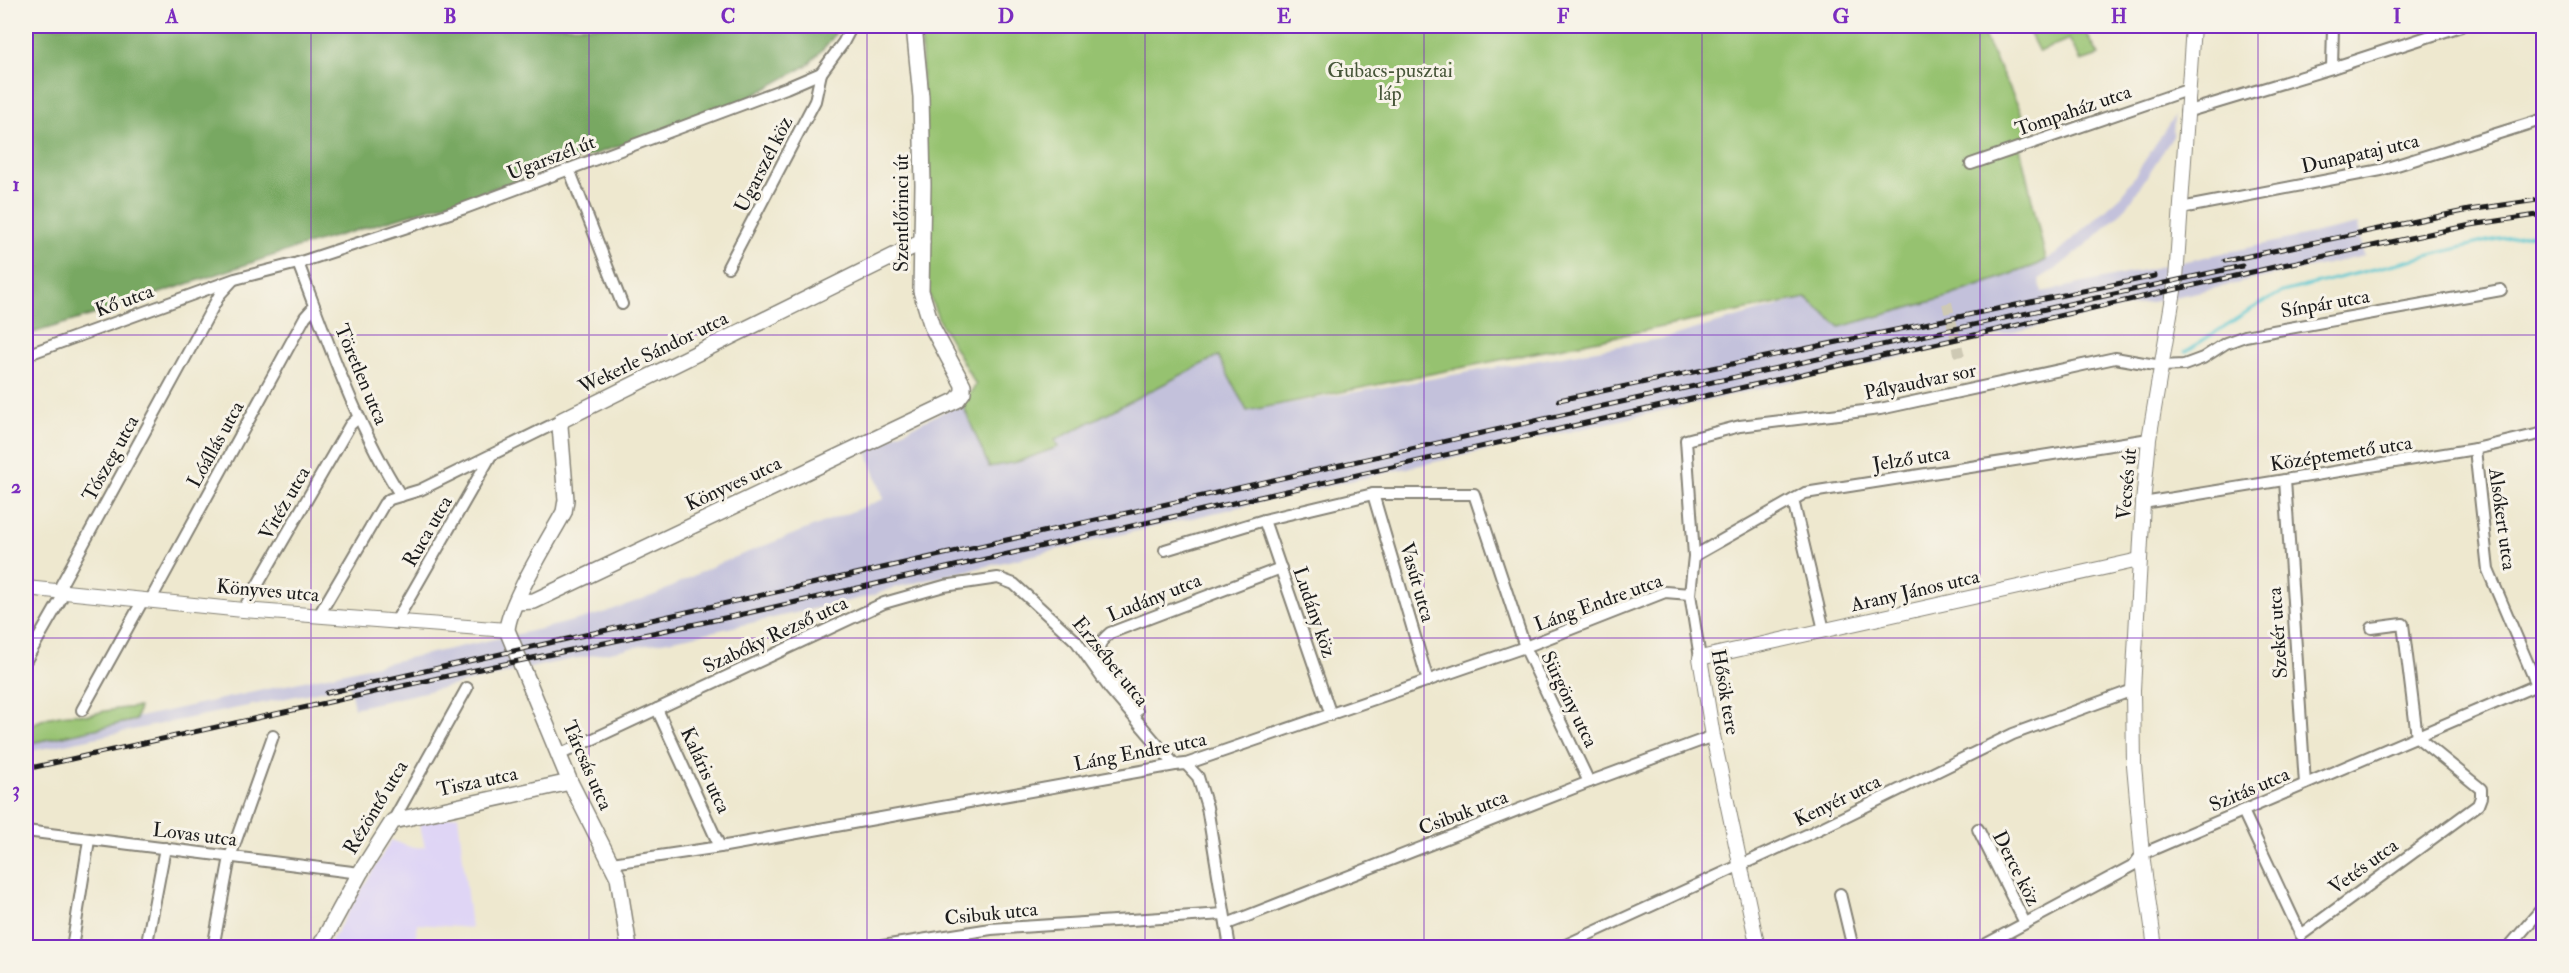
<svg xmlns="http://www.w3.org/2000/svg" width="2569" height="973" viewBox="0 0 2569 973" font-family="'IM FELL Double Pica',serif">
<rect width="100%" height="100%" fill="#f7f3e8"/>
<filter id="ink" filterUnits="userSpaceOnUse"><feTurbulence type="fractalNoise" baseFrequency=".0167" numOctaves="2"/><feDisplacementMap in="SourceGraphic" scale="12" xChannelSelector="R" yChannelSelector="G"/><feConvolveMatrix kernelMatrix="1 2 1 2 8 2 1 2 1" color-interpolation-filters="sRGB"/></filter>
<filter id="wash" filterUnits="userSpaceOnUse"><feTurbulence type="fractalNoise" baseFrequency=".008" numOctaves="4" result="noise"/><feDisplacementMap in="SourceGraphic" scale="24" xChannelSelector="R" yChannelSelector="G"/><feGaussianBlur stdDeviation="1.35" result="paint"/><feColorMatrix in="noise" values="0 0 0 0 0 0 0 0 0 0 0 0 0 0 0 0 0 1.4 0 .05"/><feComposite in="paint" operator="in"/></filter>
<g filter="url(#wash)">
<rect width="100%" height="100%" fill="#eee8cf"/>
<!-- built -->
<polygon fill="#dfd5f5" points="458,815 471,928 417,924 415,947 327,948 391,840 413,848 425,847 419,823"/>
<!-- industrial -->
<polygon fill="#c3c1db" points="2174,116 2173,136 2127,207 2093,239 2056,269 2039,279 2042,292 2358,224 2364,256 1953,345 1345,482 889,589 875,595 693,636 552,663 354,708 349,685 26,752 26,742 545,628 600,614 657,594 715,565 884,499 866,449 962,403 1058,447 1055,440 1219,356 1248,411 1665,338 1806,298 1840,327 1944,298 2037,265 2056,254 2122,195"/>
<!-- green -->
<g fill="#96c270" stroke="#596f46" stroke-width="1.5">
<polygon points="921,26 1979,26 2032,134 2018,139 2046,260 2037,265 1944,298 1840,327 1806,298 1247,411 1218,356 1055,440 1058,447 1017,462 989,467 962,403 976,385 940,323 927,289"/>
<polygon points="2026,26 2088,26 2083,28 2099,55 2081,61 2069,39 2039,52"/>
<path d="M139,707L136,720L26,744V728C42,718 60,713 79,714C84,714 89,716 93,714C107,710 123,708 139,707Z"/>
</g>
<!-- forest -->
<polygon fill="#78a862" stroke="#4a623f" stroke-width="1.5" points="26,26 840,26 831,40 808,65 729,109 462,199 293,249 106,311 26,335"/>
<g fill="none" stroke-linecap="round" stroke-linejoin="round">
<!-- stream -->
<polyline stroke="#59c6d0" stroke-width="3" points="2185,352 2253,308 2282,292 2487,241 2544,232"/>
</g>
</g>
<g filter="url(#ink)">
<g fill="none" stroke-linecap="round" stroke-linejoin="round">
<!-- minor-tunnel -->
<polyline stroke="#cec9b4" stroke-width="10" stroke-dasharray="10 5" stroke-linecap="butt" points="1947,303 1960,357"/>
<!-- minor casing -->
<g stroke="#858276" stroke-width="14">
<g id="minor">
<polyline points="2332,68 2333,26"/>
<polyline points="2186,112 2332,68 2461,26"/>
<polyline points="1971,164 2187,90"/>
<polyline points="569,169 622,304"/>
<polyline points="2181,208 2381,170 2544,119"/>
<path d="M298,263C328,342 356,425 401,496"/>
<polyline points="728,267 815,101 821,73"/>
<polyline points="26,355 235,279 298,263 465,208 786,88 821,73 843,43 852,26"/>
<polyline points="2475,449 2488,570 2537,685 2544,691"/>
<polyline points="2285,480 2305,784"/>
<polyline points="1373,494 1428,681"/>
<polyline points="1793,500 1824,630"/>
<polyline points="2143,503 2475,449 2544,433"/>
<polyline points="1264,520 1331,715"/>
<polyline points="1165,550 1264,520 1373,494 1474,494 1525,647 1589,782"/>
<polyline points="1694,556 1805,493 2149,439"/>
<polyline points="150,601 305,317 314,307"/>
<polyline points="243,610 350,425 359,417"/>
<polyline points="319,615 384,504 390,499 420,490 562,420"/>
<polyline points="395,623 490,457"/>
<polyline points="1700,658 1690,594 1694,556 1686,440 1740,426 1880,409 2115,358 2161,366 2184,365 2203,358 2226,343 2245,336 2501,290"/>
<polyline points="26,660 61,599 61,585 220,294 232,281"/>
<polyline points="657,709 720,847"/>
<polyline points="82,710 143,600"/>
<path d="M1137,711L1099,658C1097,645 1101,641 1110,633L1281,568"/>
<polyline points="559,755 884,603 944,586 998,578 1014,584 1076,641 1110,689 1175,765"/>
<polyline points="1186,764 1198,777 1207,807 1230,948"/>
<polyline points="2243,811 2301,935 2478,805 2481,797 2481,789 2417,737 2403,624 2372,628"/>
<polyline points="393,821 467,688"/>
<polyline points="1978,829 2025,923"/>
<polyline points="26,831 360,873"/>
<polyline points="612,863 720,847 1175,765 1186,764 1525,647 1665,592 1690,594"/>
<polyline points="1840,894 1853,948"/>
<polyline points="1227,924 1589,782 1713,736"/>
<polyline points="72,948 89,840"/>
<polyline points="146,948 165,848"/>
<polyline points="213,948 230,857 273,736"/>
<polyline points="870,948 991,929 1224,914"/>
<polyline points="1559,948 1813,832 2013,734 2133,690"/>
<polyline points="1979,948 2134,865 2142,854 2544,682"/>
<polyline points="2508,948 2544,906"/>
</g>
</g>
<!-- tertiary casing -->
<g stroke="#858276" stroke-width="16">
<g id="tertiary">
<polyline points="26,588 243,610 507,630"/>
<polyline points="1758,948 1713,736 1700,658 2139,560"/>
<polyline points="2155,948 2142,854 2134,765 2133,690 2143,503 2149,439 2176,279 2193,26"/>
</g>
</g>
<!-- secondary casing -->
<g stroke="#858276" stroke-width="18">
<g id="secondary">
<polyline points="516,602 534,601 957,400 963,392 963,385 932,327 921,291 923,185 921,97 914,26"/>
<polyline points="319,948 360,873 393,821 570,782"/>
<path d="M629,948L618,877L570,782L507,630C509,603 550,538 564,512L566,500L560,426L562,420L922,242"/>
</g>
</g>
<!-- minor -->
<use href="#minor" stroke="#fff" stroke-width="10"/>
<!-- tertiary -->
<use href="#tertiary" stroke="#fff" stroke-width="14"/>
<!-- secondary -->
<use href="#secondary" stroke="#fff" stroke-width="15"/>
<!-- rail casing -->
<g stroke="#1c1c1c" stroke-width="5">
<g id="rail">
<polyline points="2225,261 2469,210 2544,199"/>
<polyline points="1559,400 2155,276"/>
<polyline points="327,693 1562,415 2242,266"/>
<polyline points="26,769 461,673 739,615 2283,265 2471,225 2544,214"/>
</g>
</g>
<!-- rail -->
<use href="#rail" stroke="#f7f3e8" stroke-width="3" stroke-dasharray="9" stroke-linecap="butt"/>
</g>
</g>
<!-- grid -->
<path fill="none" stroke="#7b2cbf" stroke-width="1.5" stroke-opacity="0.55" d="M311,26V948M589,26V948M867,26V948M1145,26V948M1424,26V948M1702,26V948M1980,26V948M2258,26V948M26,335H2544M26,638H2544"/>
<g text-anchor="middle" stroke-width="6" stroke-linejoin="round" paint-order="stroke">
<!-- park labels -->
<g font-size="20" fill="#475639" stroke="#f7f3e8">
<text x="1390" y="77">Gubacs-pusztai<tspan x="1390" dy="23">láp</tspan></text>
</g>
<!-- street labels -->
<g font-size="20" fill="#1c1c1c" stroke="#f7f3e8">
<text transform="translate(2073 110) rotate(-19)" y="7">Tompaház utca</text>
<text transform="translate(2360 153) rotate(-13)" y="7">Dunapataj utca</text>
<text transform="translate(551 157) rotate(-21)" y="7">Ugarszél út</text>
<text transform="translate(763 164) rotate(-63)" y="7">Ugarszél köz</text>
<text transform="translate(901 213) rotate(-90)" y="7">Szentlőrinci út</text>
<text transform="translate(124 300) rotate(-20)" y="7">Kő utca</text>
<text transform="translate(2325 303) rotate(-10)" y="7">Sínpár utca</text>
<text transform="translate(653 352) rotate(-26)" y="7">Wekerle Sándor utca</text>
<text transform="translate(362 374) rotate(67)" y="7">Töretlen utca</text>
<text transform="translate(1920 381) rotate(-12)" y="7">Pályaudvar sor</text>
<text transform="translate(215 444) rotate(-61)" y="7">Lóállás utca</text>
<text transform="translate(2341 453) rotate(-9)" y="7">Középtemető utca</text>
<text transform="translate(110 458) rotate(-61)" y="7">Tószeg utca</text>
<text transform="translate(1911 458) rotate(-9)" y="7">Jelző utca</text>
<text transform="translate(733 483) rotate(-25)" y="7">Könyves utca</text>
<text transform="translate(2126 484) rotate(-85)" y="7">Vecsés út</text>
<text transform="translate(284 503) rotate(-60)" y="7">Vitéz utca</text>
<text transform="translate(2503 519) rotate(82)" y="7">Alsókert utca</text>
<text transform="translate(427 531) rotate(-60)" y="7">Ruca utca</text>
<text transform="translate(1418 582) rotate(74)" y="7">Vasút utca</text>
<text transform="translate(268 590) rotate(5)" y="7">Könyves utca</text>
<text transform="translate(1915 590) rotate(-13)" y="7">Arany János utca</text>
<text transform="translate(1154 597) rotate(-22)" y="7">Ludány utca</text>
<text transform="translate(1598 602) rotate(-20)" y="7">Láng Endre utca</text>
<text transform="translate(1315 612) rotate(71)" y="7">Ludány köz</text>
<text transform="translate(2277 633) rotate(-94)" y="7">Szekér utca</text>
<text transform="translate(775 634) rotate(-25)" y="7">Szabóky Rezső utca</text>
<text transform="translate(1111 661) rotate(51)" y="7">Erzsébet utca</text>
<text transform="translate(1726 692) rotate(80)" y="7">Hősök tere</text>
<text transform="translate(1570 699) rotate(64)" y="7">Sürgöny utca</text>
<text transform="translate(1140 751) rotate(-11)" y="7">Láng Endre utca</text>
<text transform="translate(588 765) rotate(66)" y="7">Tárcsás utca</text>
<text transform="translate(706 770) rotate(65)" y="7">Kaláris utca</text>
<text transform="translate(477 781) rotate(-12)" y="7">Tisza utca</text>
<text transform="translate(2249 789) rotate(-23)" y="7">Szitás utca</text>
<text transform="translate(1837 800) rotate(-26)" y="7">Kenyér utca</text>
<text transform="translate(375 807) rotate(-59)" y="7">Rézöntő utca</text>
<text transform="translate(1463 812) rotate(-21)" y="7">Csibuk utca</text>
<text transform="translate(195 834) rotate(7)" y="7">Lovas utca</text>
<text transform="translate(2363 866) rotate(-36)" y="7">Vetés utca</text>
<text transform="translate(2017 868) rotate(63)" y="7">Derce köz</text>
<text transform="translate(991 913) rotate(-6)" y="7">Csibuk utca</text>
</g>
</g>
<!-- margin -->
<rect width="2569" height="973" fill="none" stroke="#f7f3e8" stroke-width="66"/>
<rect x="33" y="33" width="2503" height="907" fill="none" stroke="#7b2cbf" stroke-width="2"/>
<g font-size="20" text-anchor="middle" font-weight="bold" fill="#7b2cbf">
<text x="172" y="23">A</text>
<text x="450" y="23">B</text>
<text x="728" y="23">C</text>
<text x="1006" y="23">D</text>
<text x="1284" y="23">E</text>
<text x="1563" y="23">F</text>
<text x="1841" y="23">G</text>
<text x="2119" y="23">H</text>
<text x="2397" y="23">I</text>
<text x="16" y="191">1</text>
<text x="16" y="493">2</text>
<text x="16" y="796">3</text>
</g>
</svg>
